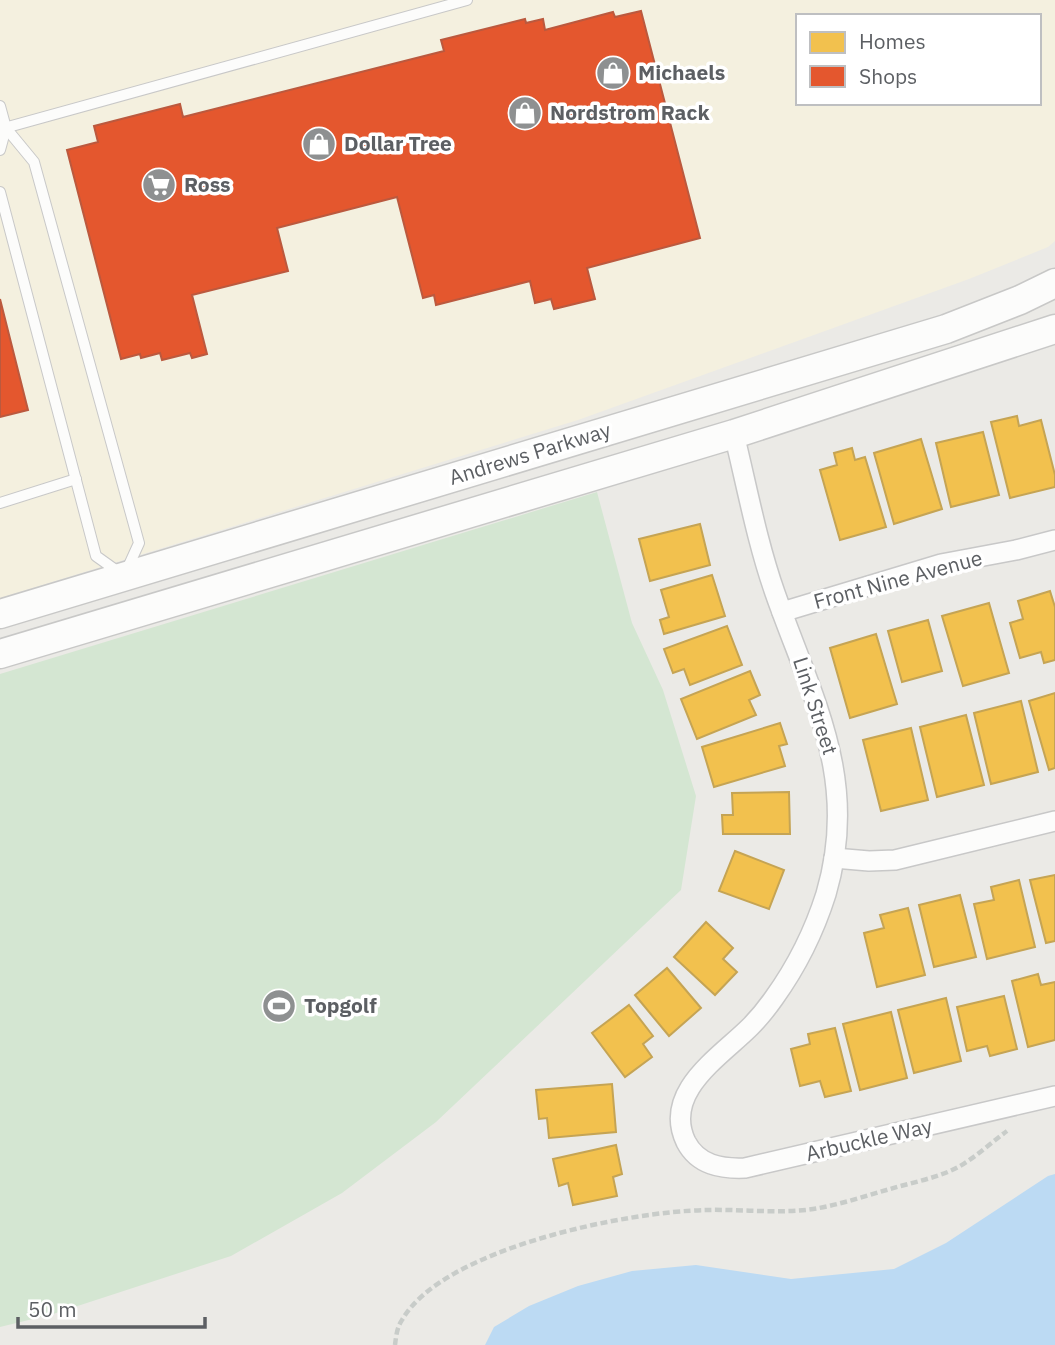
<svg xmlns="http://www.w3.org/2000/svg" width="1055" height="1345" viewBox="0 0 1055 1345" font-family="'IBM Plex Sans',sans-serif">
<rect width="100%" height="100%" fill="#ebeae6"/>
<!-- commercial -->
<path fill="#f4f0df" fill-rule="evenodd" d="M0,0H1055V241L1048,247L969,279L578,420L0,598ZM798,16H1039V103H798Z"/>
<!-- green -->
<polygon fill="#d4e6d2" points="597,492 632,623 663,690 696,796 681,890 436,1122 342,1193 231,1256 53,1314 0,1327 0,674"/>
<!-- water -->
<polygon fill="#bcdaf3" points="1055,1174 1055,1345 485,1345 494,1327 529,1306 578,1286 632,1271 696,1265 791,1279 894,1269 946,1243 1048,1176"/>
<!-- homes -->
<g fill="#f2c14e" stroke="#c5a454" stroke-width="2">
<polygon points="1017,416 1019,426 1041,420 1055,475 1055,487 1010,498 991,422"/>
<polygon points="983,432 999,495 951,507 936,443"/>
<polygon points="921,439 942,509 894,524 874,453"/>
<polygon points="852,448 855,460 865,457 886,527 840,540 820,470 837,465 834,453"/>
<polygon points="700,524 710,565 650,581 639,539"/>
<polygon points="712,575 725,616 664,634 660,620 669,617 661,590"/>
<polygon points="1050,591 1055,607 1055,660 1044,663 1041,652 1020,658 1010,623 1023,619 1018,601"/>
<polygon points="989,603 1009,673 963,686 942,616"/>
<polygon points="928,620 942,671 902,682 888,631"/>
<polygon points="727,626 742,665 690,685 684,669 673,673 664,649"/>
<polygon points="876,634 897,704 850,718 830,648"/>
<polygon points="750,671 760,695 749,700 756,715 697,739 681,699"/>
<polygon points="1055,693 1055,768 1049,770 1029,701"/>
<polygon points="1021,701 1038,772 991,784 974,713"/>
<polygon points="966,715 984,785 937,797 920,727"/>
<polygon points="780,723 787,744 779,746 785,766 714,787 702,747"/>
<polygon points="911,728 928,800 881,811 863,740"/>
<polygon points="789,792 790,834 723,834 722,815 733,815 732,793"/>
<polygon points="735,851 784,870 769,909 719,891"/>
<polygon points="1055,875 1055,941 1046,943 1030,880"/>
<polygon points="1019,880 1035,947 987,959 974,904 994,900 991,887"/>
<polygon points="960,895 976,957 934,967 919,905"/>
<polygon points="908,908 925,975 877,987 864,933 884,928 880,915"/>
<polygon points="706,922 733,948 723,959 737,972 715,995 674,957"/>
<polygon points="667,968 701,1008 669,1036 635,995"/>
<polygon points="1038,974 1041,985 1055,982 1055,1040 1028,1047 1012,981"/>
<polygon points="1004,996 1017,1049 990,1056 987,1046 967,1051 957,1007"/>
<polygon points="946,998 961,1061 914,1073 898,1010"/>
<polygon points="629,1005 653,1036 643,1044 652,1057 625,1077 592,1033"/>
<polygon points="891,1012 907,1078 860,1090 843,1024"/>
<polygon points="835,1028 851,1091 825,1097 820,1081 800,1086 791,1049 810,1044 808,1034"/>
<polygon points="612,1084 616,1132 549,1138 547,1118 539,1119 536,1090"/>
<polygon points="616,1145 622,1174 613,1177 617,1196 573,1205 568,1183 559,1186 553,1159"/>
</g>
<!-- shops -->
<g fill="#e4572e" stroke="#bb593e" stroke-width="2">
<polygon points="641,11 700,238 587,268 595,299 554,309 551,299 535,303 530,281 436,305 434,295 423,298 397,197 277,228 288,271 192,295 207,354 192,358 190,353 162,360 160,353 141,358 140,354 121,359 67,150 98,142 94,126 180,104 183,117 444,51 441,40 525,19 526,23 543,19 545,30 613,12 615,17"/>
<polygon points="0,299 28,410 0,417"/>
</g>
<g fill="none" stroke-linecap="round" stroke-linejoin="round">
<!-- lane casing -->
<g stroke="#c8c8c8" stroke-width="12">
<g id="lane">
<polyline points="0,106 6,128 34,162 139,543 124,576 96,556 0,192"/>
<polyline points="1,129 467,0"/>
<polyline points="0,150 6,128"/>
<polyline points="0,503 76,479"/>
</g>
</g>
<!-- street casing -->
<g stroke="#c8c8c8" stroke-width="22">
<g id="street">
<path d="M734,434C747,487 757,542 775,593C812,698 860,779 826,894C814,932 797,966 774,998C767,1008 759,1018 750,1027C720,1057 662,1092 686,1142C698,1165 721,1169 745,1168L1055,1096"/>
<polyline points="782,612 941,564 1016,550 1055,540"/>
<polyline points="834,858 869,861 895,860 1055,821"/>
</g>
</g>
<!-- secondary casing -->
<g stroke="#c8c8c7" stroke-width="31">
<g id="secondary">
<polyline points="0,614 946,329 1020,300 1055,283"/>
<polyline points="0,654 734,434 1055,329"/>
</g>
</g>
<!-- path -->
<path stroke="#c8ccc9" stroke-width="4.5" stroke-dasharray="7 3.5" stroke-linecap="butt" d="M395,1345C396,1337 397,1327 402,1320C443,1248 629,1211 707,1210C742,1209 779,1214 813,1209C839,1205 865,1196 890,1189C913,1182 939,1178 960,1166C977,1156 992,1142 1007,1131"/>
<!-- lane -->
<use href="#lane" stroke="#fcfcfb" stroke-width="10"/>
<!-- street -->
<use href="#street" stroke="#fcfcfb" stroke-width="19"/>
<!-- secondary -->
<use href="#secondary" stroke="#fcfcfb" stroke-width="28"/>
</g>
<!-- icons -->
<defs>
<g id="shop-disc" transform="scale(1.75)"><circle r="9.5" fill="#8e9091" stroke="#fff"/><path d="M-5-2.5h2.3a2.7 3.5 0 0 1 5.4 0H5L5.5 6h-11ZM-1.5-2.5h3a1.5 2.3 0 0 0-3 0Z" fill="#fff"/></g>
<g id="supermarket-disc" transform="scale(1.75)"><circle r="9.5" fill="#8e9091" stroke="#fff"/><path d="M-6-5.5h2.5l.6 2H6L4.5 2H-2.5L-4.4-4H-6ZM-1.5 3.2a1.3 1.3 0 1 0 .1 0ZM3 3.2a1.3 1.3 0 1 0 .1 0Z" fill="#fff"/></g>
<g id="stadium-disc" transform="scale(1.75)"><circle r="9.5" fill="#8e9091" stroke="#fff"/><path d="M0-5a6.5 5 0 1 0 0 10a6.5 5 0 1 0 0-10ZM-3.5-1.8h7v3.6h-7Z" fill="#fff"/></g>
</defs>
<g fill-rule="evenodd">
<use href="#shop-disc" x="613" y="73"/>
<use href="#shop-disc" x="525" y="113"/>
<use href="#shop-disc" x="319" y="144"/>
<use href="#supermarket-disc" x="159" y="185"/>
<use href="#stadium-disc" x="279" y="1006"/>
</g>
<g text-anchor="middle" stroke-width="7" stroke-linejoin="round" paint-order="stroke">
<!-- poi labels -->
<g font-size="21" font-weight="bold" fill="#5c5f63" stroke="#fff" text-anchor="start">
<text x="638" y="80">Michaels</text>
<text x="550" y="120">Nordstrom Rack</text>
<text x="344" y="151">Dollar Tree</text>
<text x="184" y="192">Ross</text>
<text x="304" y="1013">Topgolf</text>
</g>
<!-- street labels -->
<g font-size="21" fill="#5c5f63" stroke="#fff">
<text transform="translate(530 454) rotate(-17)" y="7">Andrews Parkway</text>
<text transform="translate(898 580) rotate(-15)" y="7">Front Nine Avenue</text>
<text transform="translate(815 706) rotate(72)" y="7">Link Street</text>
<text transform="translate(869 1140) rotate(-13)" y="7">Arbuckle Way</text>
</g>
</g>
<!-- legend -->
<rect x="796" y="14" width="245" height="91" fill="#ffffff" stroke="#bebfc1" stroke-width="2"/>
<rect x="810" y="32" width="35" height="21" fill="#f2c14e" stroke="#bebfc1" stroke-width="2"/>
<text x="859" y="49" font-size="21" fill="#5c5f63">Homes</text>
<rect x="810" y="66" width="35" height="21" fill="#e4572e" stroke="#bebfc1" stroke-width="2"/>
<text x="859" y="84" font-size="21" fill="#5c5f63">Shops</text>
<!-- scale -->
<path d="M18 1317v10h187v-10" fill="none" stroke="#5c5f63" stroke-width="3.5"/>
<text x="28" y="1317" font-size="21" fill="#5c5f63" stroke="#ffffff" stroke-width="5" paint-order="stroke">50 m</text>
</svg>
